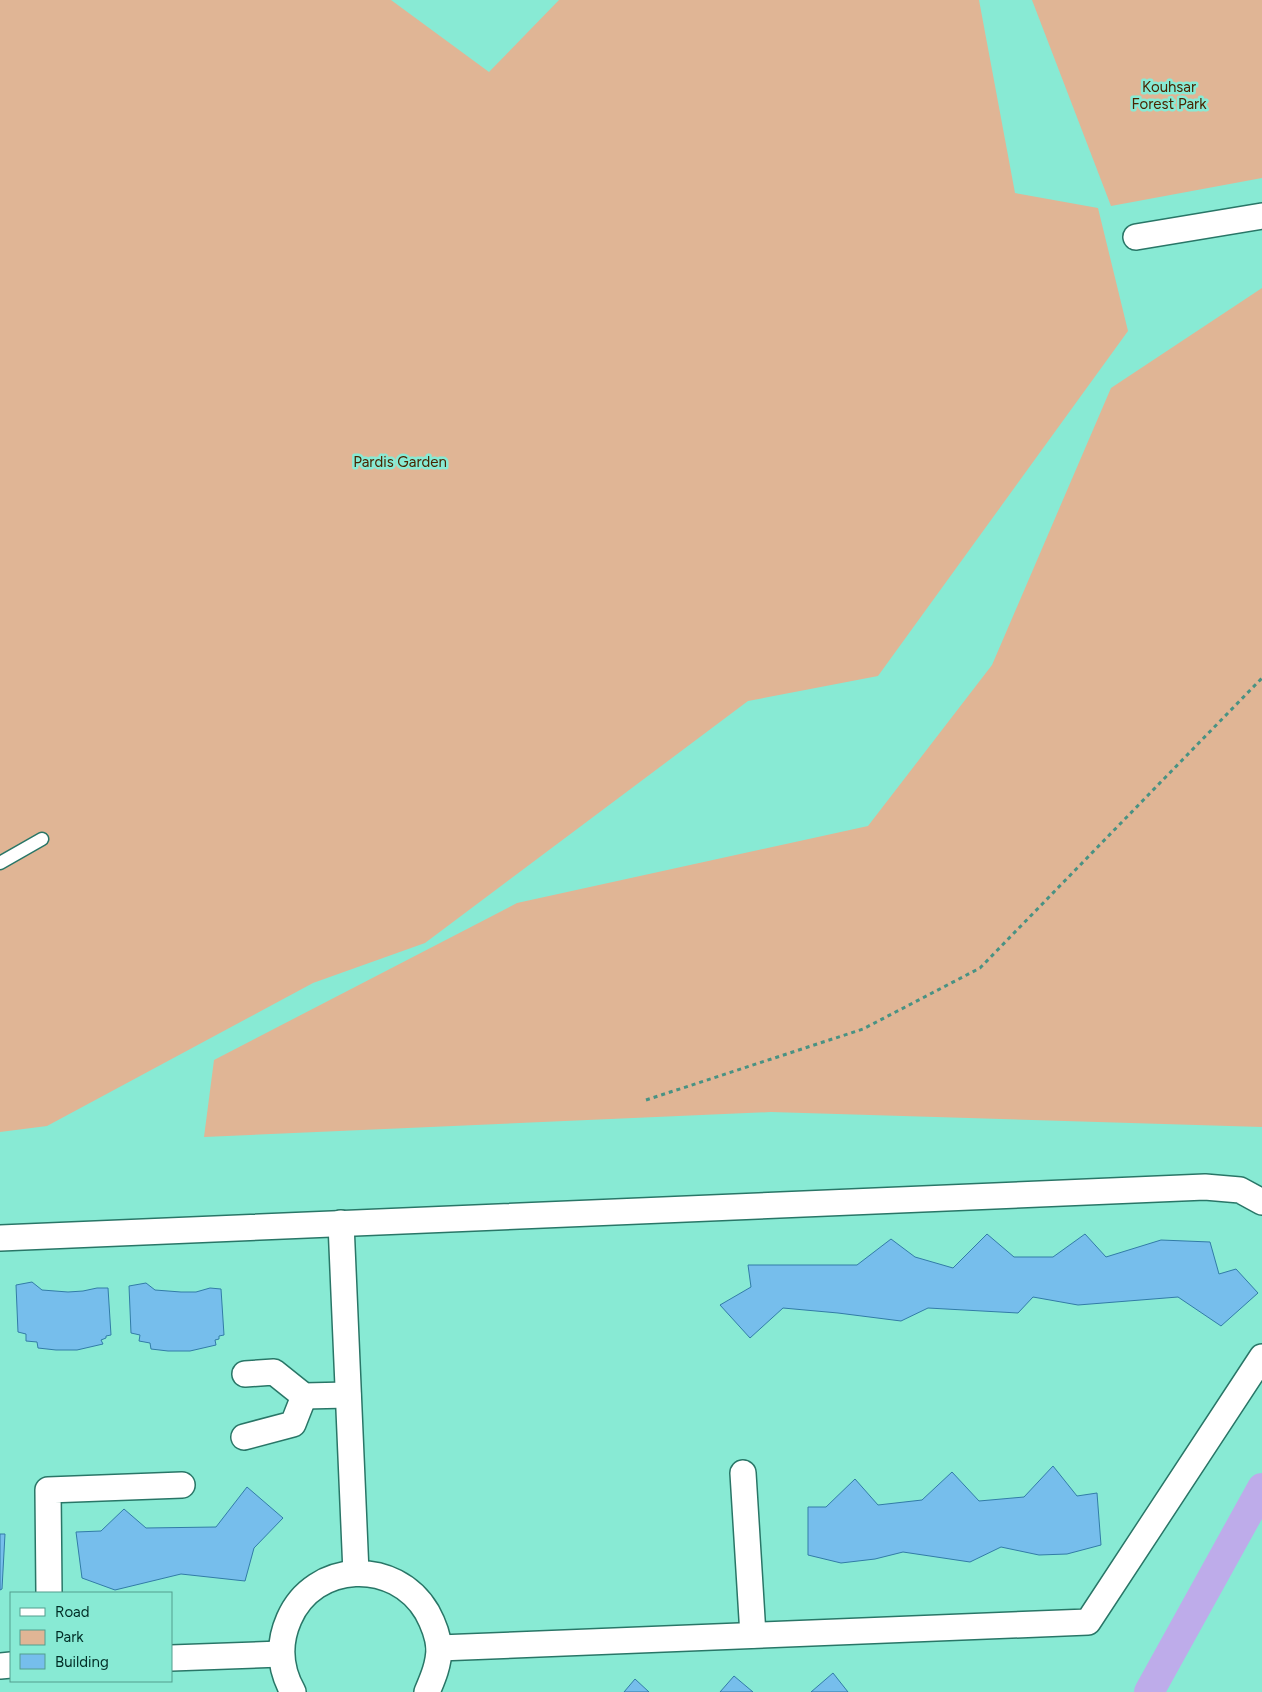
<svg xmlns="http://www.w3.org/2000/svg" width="1262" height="1692" viewBox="0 0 1262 1692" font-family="Figtree,sans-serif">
<rect width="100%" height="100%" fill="#88ead4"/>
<!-- green -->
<g fill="#e0b595">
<polygon points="0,0 391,0 489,72 559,0 979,0 1015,193 1098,208 1128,331 878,676 748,701 425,943 313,983 47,1126 0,1132"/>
<polygon points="1032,0 1262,0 1262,178 1111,206"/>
<polygon points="1262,288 1262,1127 771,1112 204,1137 214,1060 517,903 868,826 992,665 1111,388"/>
</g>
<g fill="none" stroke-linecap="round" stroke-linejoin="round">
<!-- canal -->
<polyline stroke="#beacea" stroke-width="30" points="1149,1692 1262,1488"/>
</g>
<!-- building -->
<g fill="#76beec" stroke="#327ca7">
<polygon points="987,1234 1014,1257 1053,1257 1085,1234 1106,1257 1161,1240 1210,1242 1219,1274 1236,1269 1258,1293 1221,1326 1178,1297 1078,1305 1033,1297 1018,1313 928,1308 901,1321 838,1313 783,1308 750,1338 720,1305 751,1287 748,1265 857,1265 891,1239 915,1257 953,1268"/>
<polygon points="32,1282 42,1290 68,1292 83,1291 97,1288 108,1288 111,1335 106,1336 106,1338 101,1340 103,1344 77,1350 56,1350 38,1348 37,1342 26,1341 26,1334 18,1332 16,1285"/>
<polygon points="146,1283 155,1290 181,1292 196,1292 210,1288 221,1289 224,1335 219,1336 219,1339 215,1340 216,1345 190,1351 168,1351 151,1349 150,1343 139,1341 140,1335 131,1333 129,1286"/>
<polygon points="1053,1466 1077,1496 1097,1493 1101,1545 1067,1554 1039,1555 1001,1547 970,1562 903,1552 875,1559 841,1563 808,1555 808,1507 826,1507 855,1479 878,1505 922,1500 952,1472 979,1501 1024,1497"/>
<polygon points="247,1487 283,1518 254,1548 245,1581 181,1574 115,1590 82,1578 76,1532 101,1531 124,1509 146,1528 216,1527"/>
<polygon points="0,1534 5,1534 2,1589 0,1590"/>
<polygon points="833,1673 848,1692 811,1692"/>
<polygon points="734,1676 753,1692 720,1692"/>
<polygon points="635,1679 649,1692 624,1692"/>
</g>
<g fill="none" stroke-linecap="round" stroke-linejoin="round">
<!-- lane casing -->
<g stroke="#297667" stroke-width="15">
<polyline id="lane" points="0,863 42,839"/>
</g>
<!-- street casing -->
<g stroke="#297667" stroke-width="28">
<g id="street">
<polyline points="1136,237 1262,216"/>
<polyline points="341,1223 356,1573"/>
<polyline points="0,1238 1205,1187 1240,1190 1262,1202"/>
<polyline points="245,1374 274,1372 304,1396 348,1395"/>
<polyline points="244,1437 293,1424 304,1396"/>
<polyline points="743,1473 753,1635"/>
<polyline points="49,1593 48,1490 182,1485"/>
<polyline points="439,1648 1088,1622 1262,1357"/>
<polyline points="171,1658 281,1654"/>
<polyline points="0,1666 11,1665"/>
<path d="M293,1692C280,1669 278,1644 289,1619C314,1561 395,1558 427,1612C433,1623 438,1636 439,1648C439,1664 433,1678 427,1692"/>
</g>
</g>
<!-- path -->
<polyline stroke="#499283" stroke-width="3" stroke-dasharray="4 4" stroke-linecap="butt" points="646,1100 863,1029 980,968 1262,678"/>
<!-- lane -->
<use href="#lane" stroke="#fff" stroke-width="12"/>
<!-- street -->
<use href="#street" stroke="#fff" stroke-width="25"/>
</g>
<g text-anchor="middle" stroke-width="5" stroke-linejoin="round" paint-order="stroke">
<!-- park labels -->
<g font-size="15" fill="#492401" stroke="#88ead4">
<text x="1169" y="92">Kouhsar<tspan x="1169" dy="17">Forest Park</tspan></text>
<text x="400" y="467">Pardis Garden</text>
</g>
</g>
<!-- legend -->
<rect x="10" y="1592" width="162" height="90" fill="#88ead4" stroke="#529e8e"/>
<rect x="20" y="1608" width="25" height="8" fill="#ffffff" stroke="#529e8e"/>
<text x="55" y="1617" font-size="15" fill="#002c25">Road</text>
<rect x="20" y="1630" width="25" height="15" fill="#e0b595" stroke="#529e8e"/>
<text x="55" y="1642" font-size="15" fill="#002c25">Park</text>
<rect x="20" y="1654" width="25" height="15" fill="#76beec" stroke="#529e8e"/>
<text x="55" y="1667" font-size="15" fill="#002c25">Building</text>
</svg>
